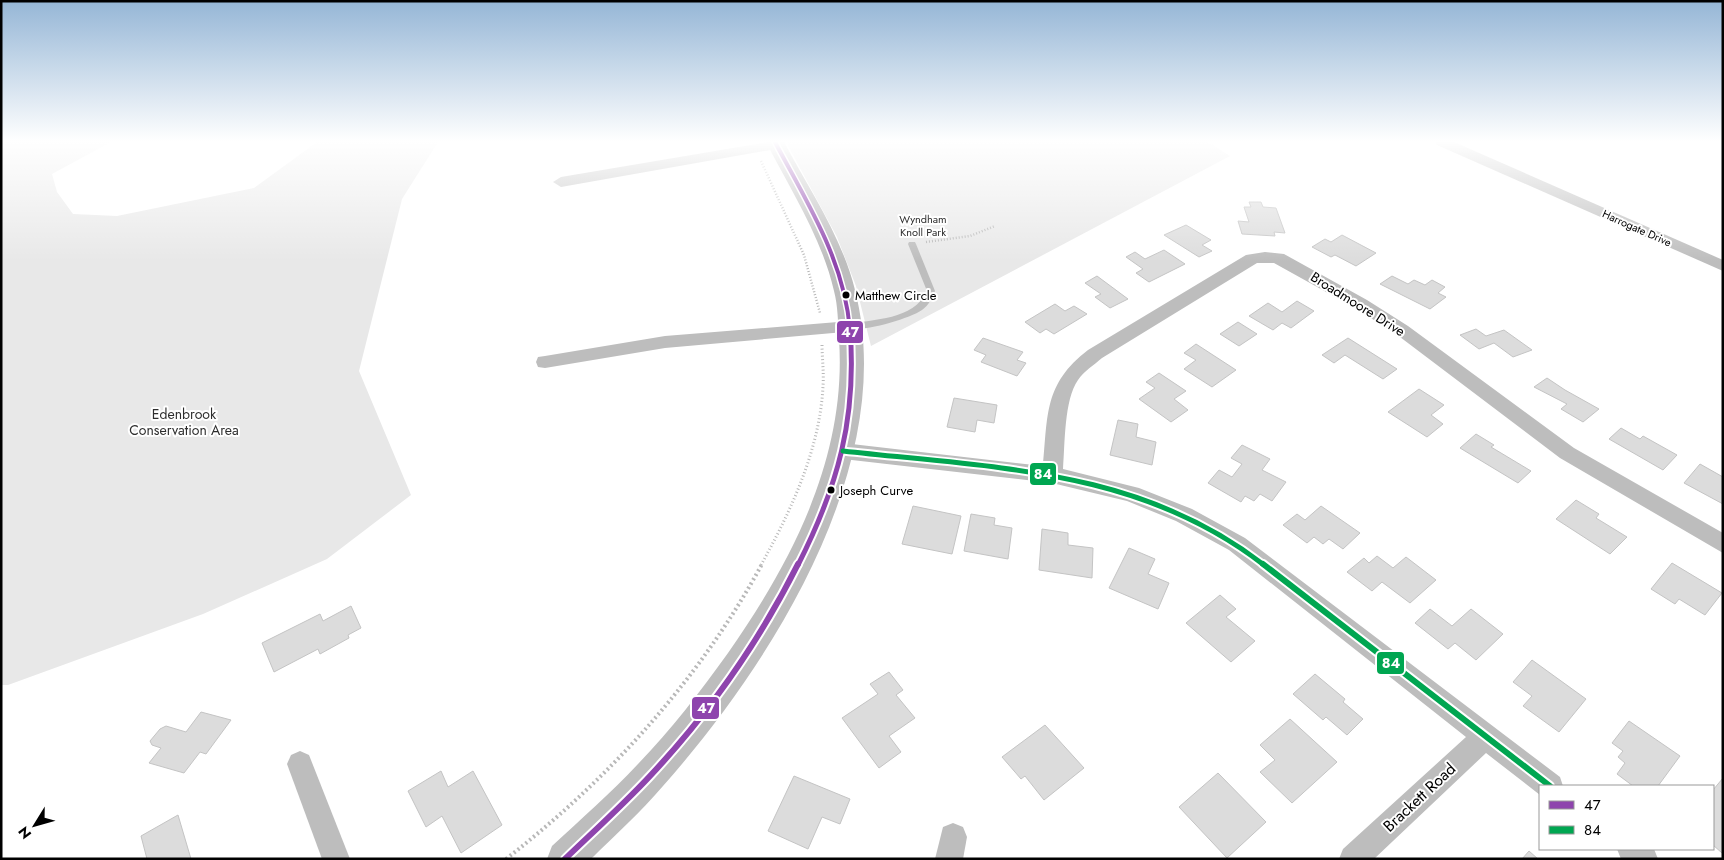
<svg xmlns="http://www.w3.org/2000/svg" width="1724" height="860" viewBox="0 0 1724 860" font-family="Jost,sans-serif">
<rect width="100%" height="100%" fill="#fff"/>
<!-- green -->
<g fill="#e8e8e8">
<polygon points="1,142 111,142 52,174 57,192 73,214 117,216 254,188 317,142 438,142 402,199 359,371 411,495 327,559 203,614 8,685 1,685"/>
<polygon points="786,142 1208,142 1230,156 871,346 856,286 837,237"/>
</g>
<!-- building -->
<g fill="#dcdcdc" stroke="#c4c4c4">
<polygon points="1249,202 1261,202 1263,207 1276,208 1285,233 1274,232 1275,236 1242,234 1238,221 1249,222 1244,207 1251,207"/>
<polygon points="1186,225 1211,240 1202,245 1212,251 1199,257 1164,235"/>
<polygon points="1342,235 1376,253 1356,266 1335,255 1331,257 1312,247 1325,239 1331,242"/>
<polygon points="1164,250 1185,264 1149,282 1136,273 1143,269 1126,257 1135,252 1145,259"/>
<polygon points="1097,276 1128,299 1110,308 1095,297 1101,294 1085,283"/>
<polygon points="1392,276 1408,284 1414,280 1425,285 1432,280 1445,287 1438,293 1446,297 1430,309 1380,284"/>
<polygon points="1297,301 1314,311 1291,328 1282,323 1273,330 1249,316 1268,303 1282,312"/>
<polygon points="1055,304 1065,311 1074,306 1087,314 1054,334 1046,329 1040,333 1025,322"/>
<polygon points="1238,322 1257,334 1239,346 1220,334"/>
<polygon points="1476,329 1486,336 1504,330 1532,350 1513,357 1494,343 1479,349 1460,335"/>
<polygon points="983,338 1023,352 1017,360 1026,363 1017,376 981,362 986,355 974,350"/>
<polygon points="1348,338 1397,369 1383,379 1345,355 1334,363 1322,355"/>
<polygon points="1196,344 1236,370 1212,387 1184,369 1196,360 1184,353"/>
<polygon points="1159,373 1186,391 1174,399 1188,410 1171,422 1139,399 1155,388 1146,382"/>
<polygon points="1547,378 1565,390 1599,409 1583,422 1561,409 1567,404 1534,387"/>
<polygon points="1419,389 1444,405 1431,415 1443,424 1427,437 1388,412"/>
<polygon points="954,398 997,405 994,423 977,420 975,432 947,427"/>
<polygon points="1118,420 1138,424 1136,437 1156,442 1152,465 1110,455"/>
<polygon points="1621,428 1640,439 1643,436 1677,455 1663,470 1609,439"/>
<polygon points="1476,434 1494,445 1491,447 1531,471 1518,483 1460,448"/>
<polygon points="1242,445 1270,459 1262,470 1286,482 1272,501 1260,494 1254,501 1245,496 1241,502 1208,483 1219,470 1232,477 1242,464 1231,458"/>
<polygon points="1700,464 1723,477 1723,504 1684,483"/>
<polygon points="1576,500 1599,514 1596,518 1627,537 1610,554 1556,519"/>
<polygon points="913,506 961,516 952,554 902,544"/>
<polygon points="1321,506 1360,533 1343,549 1329,539 1323,544 1314,537 1307,543 1283,525 1297,514 1305,520"/>
<polygon points="971,514 995,518 994,525 1012,528 1008,559 964,551"/>
<polygon points="1042,529 1068,533 1068,545 1093,548 1092,578 1039,570"/>
<polygon points="1129,548 1155,559 1148,574 1169,583 1158,609 1109,588"/>
<polygon points="1377,556 1393,568 1406,557 1436,580 1410,603 1382,582 1372,591 1347,572 1364,558 1369,563"/>
<polygon points="1672,563 1722,593 1705,615 1679,599 1675,604 1651,589"/>
<polygon points="1220,595 1236,609 1226,617 1255,641 1231,662 1186,623"/>
<polygon points="351,606 361,628 348,635 349,638 320,654 318,649 274,672 262,643 320,614 323,621"/>
<polygon points="1430,609 1452,626 1471,609 1503,634 1476,660 1455,643 1448,649 1415,623"/>
<polygon points="1532,660 1586,699 1559,732 1523,706 1532,696 1513,682"/>
<polygon points="889,672 903,690 896,695 915,718 889,736 901,752 879,768 842,718 878,694 870,684"/>
<polygon points="1315,674 1345,699 1343,702 1363,719 1347,735 1326,717 1323,720 1293,694"/>
<polygon points="201,712 231,720 206,754 200,752 184,773 149,763 161,748 152,745 150,741 160,729 166,726 186,732"/>
<polygon points="1290,719 1337,762 1292,803 1260,772 1275,760 1260,745"/>
<polygon points="1629,721 1680,756 1658,786 1633,786 1617,774 1625,763 1618,757 1623,751 1612,743"/>
<polygon points="1045,725 1084,768 1044,800 1025,776 1021,779 1002,757"/>
<polygon points="441,771 448,787 473,771 502,825 461,853 442,816 426,827 408,791"/>
<polygon points="1218,773 1266,822 1227,858 1179,807"/>
<polygon points="794,776 850,799 840,824 822,817 808,849 768,831"/>
<polygon points="1723,778 1723,852 1722,853 1713,845 1713,790"/>
<polygon points="178,815 191,859 147,859 141,836"/>
<polygon points="1529,851 1538,859 1522,859"/>
</g>
<g fill="none" stroke-linecap="round" stroke-linejoin="round">
<!-- path-far2 -->
<g stroke="#b8b8b8" stroke-width="2.5" stroke-dasharray="1 2" stroke-linecap="butt">
<polyline points="761,161 804,255 820,313"/>
<polyline points="926,242 970,236 995,226"/>
</g>
<!-- path-far1 -->
<path stroke="#b8b8b8" stroke-width="3" stroke-dasharray="1 2.5" stroke-linecap="butt" d="M761,565C791,511 820,449 823,386C824,372 822,358 822,344"/>
<!-- path -->
<path stroke="#b8b8b8" stroke-width="4" stroke-dasharray="2 3" stroke-linecap="butt" d="M506,859C609,779 700,679 762,564"/>
<!-- service -->
<path fill="#bdbdbd" fill-rule="evenodd" d="M909,242H915L916,244L935,291C932,298 929,305 922,310C909,319 863,332 847,329L846,327L847,325C874,318 913,321 927,291L908,244Z"/>
<!-- minor -->
<g fill="#bdbdbd" fill-rule="evenodd">
<polygon points="769,142 781,142 783,145 776,149 561,187 553,182 561,177"/>
<polygon points="1435,142 1454,142 1723,260 1723,271 1437,145"/>
<path d="M1265,252L1284,254L1367,300L1408,326L1574,448L1723,533V553L1560,458L1396,334L1355,308L1274,263H1257L1102,358C1094,365 1084,371 1078,380C1064,400 1065,444 1063,469L1139,488L1192,509L1245,538L1560,777L1563,786H1540V795L1486,753L1374,859H1339L1343,849L1466,737L1229,550L1176,521L1127,501L1052,483L843,459L836,456L833,451L836,446L843,443L1043,466C1048,414 1044,384 1088,350L1246,255Z"/>
<polygon points="850,321 856,323 859,327 856,331 665,348 545,368 538,367 536,362 538,357 545,356 665,336"/>
<polygon points="300,751 309,755 350,859 322,859 287,764 291,755"/>
<polygon points="953,823 963,827 967,837 963,859 935,859 943,827"/>
<polygon points="1617,849 1654,849 1658,859 1621,859"/>
</g>
<!-- tertiary -->
<path fill="#bdbdbd" fill-rule="evenodd" d="M766,142H784C809,189 842,237 855,290C899,462 773,662 663,786C641,812 615,835 591,859H547L552,846C581,819 611,793 638,764C671,730 700,692 728,653C793,560 847,456 839,339C838,323 838,306 834,291C822,238 790,189 766,142Z"/>
<!-- bus-1-far2 casing -->
<g stroke="#fff" stroke-width="7">
<path id="bus-1-far2" d="M775,142C807,203 844,259 850,330"/>
</g>
<!-- bus-1-far1 casing -->
<g stroke="#fff" stroke-width="9">
<path id="bus-1-far1" d="M798,565C838,486 857,418 850,329"/>
</g>
<!-- bus-1 casing -->
<g stroke="#fff" stroke-width="10">
<path id="bus-1" d="M565,859C593,832 623,805 650,776C708,714 760,640 798,564"/>
</g>
<!-- bus-2-far1 casing -->
<g stroke="#fff" stroke-width="9">
<path id="bus-2-far1" d="M843,451C993,468 1139,468 1264,565"/>
</g>
<!-- bus-2 casing -->
<g stroke="#fff" stroke-width="10">
<polyline id="bus-2" points="1263,564 1550,786"/>
</g>
<!-- bus-1-far2 -->
<use href="#bus-1-far2" stroke="#8e44ad" stroke-width="4"/>
<!-- bus-1-far1 -->
<use href="#bus-1-far1" stroke="#8e44ad" stroke-width="5"/>
<!-- bus-1 -->
<use href="#bus-1" stroke="#8e44ad" stroke-width="6"/>
<!-- bus-2-far1 -->
<use href="#bus-2-far1" stroke="#00a651" stroke-width="5"/>
<!-- bus-2 -->
<use href="#bus-2" stroke="#00a651" stroke-width="6"/>
</g>
<!-- sky -->
<linearGradient id="sky" x2="0" y2="1"><stop stop-color="#95b6d6"/><stop offset="0.54" stop-color="#fff"/><stop offset="1" stop-color="#fff" stop-opacity="0"/></linearGradient>
<rect width="1724" height="262" fill="url(#sky)"/>
<!-- markers -->
<g fill="#000" stroke="#fff" stroke-width="2">
<circle cx="846" cy="295" r="4.5"/>
<circle cx="831" cy="490" r="4.5"/>
</g>
<g text-anchor="middle" stroke-width="4" stroke-linejoin="round" paint-order="stroke">
<!-- far-park labels -->
<g font-size="11" fill="#2d2d2d" stroke="#fff">
<text x="923" y="223">Wyndham<tspan x="923" dy="13">Knoll Park</tspan></text>
</g>
<!-- far-street labels -->
<g font-size="11" fill="#000" stroke="#fff">
<text transform="translate(1637 228) rotate(24)" y="4">Harrogate Drive</text>
</g>
<!-- bus labels -->
<g font-size="13" fill="#000" stroke="#fff" text-anchor="start">
<text x="855" y="300">Matthew Circle</text>
<text x="840" y="495">Joseph Curve</text>
</g>
<!-- street labels -->
<g font-size="14" fill="#000" stroke="#fff">
<text transform="translate(1358 304) rotate(32)" y="5">Broadmoore Drive</text>
</g>
<!-- park labels -->
<g font-size="14" fill="#2d2d2d" stroke="#fff">
<text x="184" y="419">Edenbrook<tspan x="184" dy="16">Conservation Area</tspan></text>
</g>
<!-- near-street labels -->
<g font-size="16" fill="#000" stroke="#fff">
<text transform="translate(1419 797) rotate(-43)" y="6">Brackett Road</text>
</g>
</g>
<g stroke="#fff" stroke-width="2">
<rect x="836" y="320" width="28" height="24" rx="5" fill="#8e44ad"/>
<rect x="1029" y="462" width="28" height="24" rx="5" fill="#00a651"/>
<rect x="1376" y="651" width="29" height="24" rx="5" fill="#00a651"/>
<rect x="691" y="696" width="29" height="24" rx="5" fill="#8e44ad"/>
</g>
<g font-size="14" text-anchor="middle" font-weight="bold" fill="#fff">
<text x="850" y="337">47</text>
<text x="1043" y="479">84</text>
<text x="1391" y="668">84</text>
<text x="706" y="713">47</text>
</g>
<!-- border -->
<rect width="1724" height="860" fill="none" stroke="#000000" stroke-width="5"/>
<!-- legend -->
<rect x="1539" y="785" width="175" height="65" fill="#ffffff" stroke="#999999"/>
<rect x="1549" y="801" width="25" height="8" fill="#8e44ad" stroke="#999999"/>
<text x="1584" y="810" font-size="15" fill="#000000">47</text>
<rect x="1549" y="826" width="25" height="8" fill="#00a651" stroke="#999999"/>
<text x="1584" y="835" font-size="15" fill="#000000">84</text>
<!-- north arrow -->
<g transform="translate(35 825) rotate(233)" stroke="#ffffff" stroke-width="4" paint-order="stroke">
<path d="M0-4L9 19L0 12L-9 19Z" fill="#000000"/>
<text y="-8" font-size="14" font-weight="bold" text-anchor="middle" fill="#000000">N</text>
</g>
</svg>
